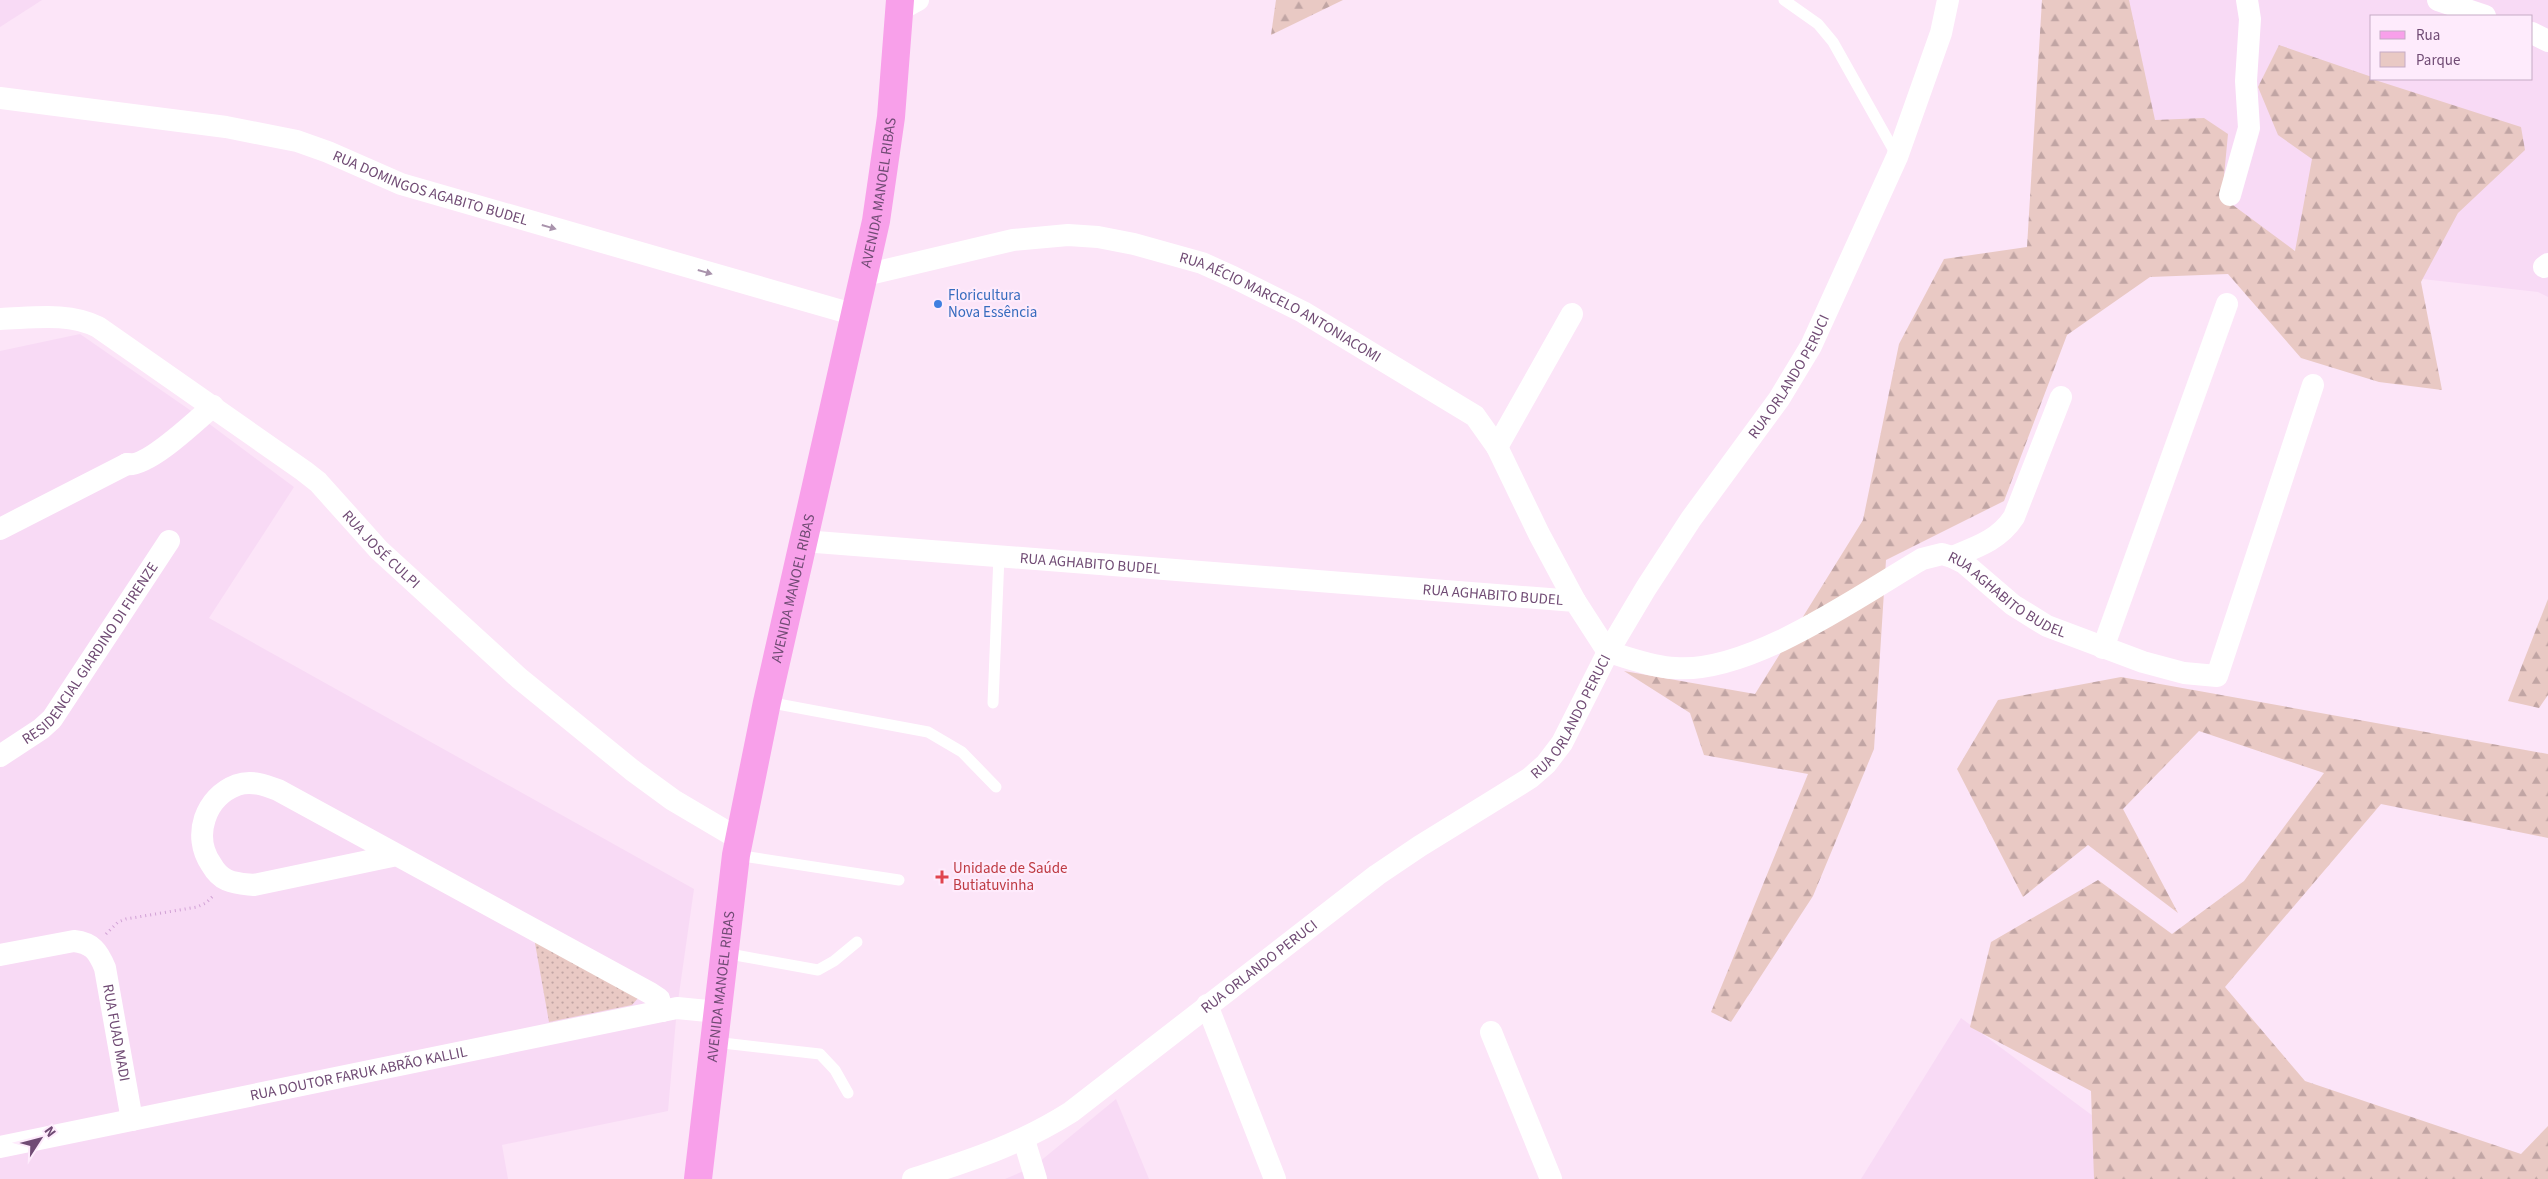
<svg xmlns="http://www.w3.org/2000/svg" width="2548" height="1179" viewBox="0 0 2548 1179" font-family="'Source Sans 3',sans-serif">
<defs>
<pattern id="green-dots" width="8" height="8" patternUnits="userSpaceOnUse" patternTransform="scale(1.25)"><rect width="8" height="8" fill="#e9c9c4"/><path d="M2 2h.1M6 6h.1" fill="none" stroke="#c1a5a4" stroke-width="1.8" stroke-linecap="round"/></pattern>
<pattern id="forest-firs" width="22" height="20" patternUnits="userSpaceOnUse" patternTransform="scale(1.25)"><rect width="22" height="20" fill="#e9c9c4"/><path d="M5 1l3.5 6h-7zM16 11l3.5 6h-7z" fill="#c1a5a4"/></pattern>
</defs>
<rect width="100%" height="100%" fill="#fce5f8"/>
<!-- residential -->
<g fill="#f8daf5" fill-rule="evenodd">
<polygon points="0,0 42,0 0,27"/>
<path d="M2047,0H2548V297L2538,292L2369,273L2238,232ZM2372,16H2532V79H2372Z"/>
<polygon points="80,334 200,417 294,487 209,618 694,889 677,1008 668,1111 502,1145 508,1179 0,1179 0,351"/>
<polygon points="1961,1018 2178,1179 1861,1179"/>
<polygon points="1116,1099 1149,1179 1005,1179 1033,1167"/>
</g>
<!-- green -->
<polygon fill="url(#green-dots)" points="533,932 639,997 632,1005 549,1022"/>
<!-- forest -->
<g fill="url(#forest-firs)">
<polygon points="1276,0 1343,0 1271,35"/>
<polygon points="2042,0 2129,0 2155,120 2204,118 2228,134 2222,197 2295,251 2312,159 2278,135 2258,87 2279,45 2372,77 2372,79 2521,127 2525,150 2458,213 2421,282 2442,390 2379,382 2301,358 2228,274 2150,277 2067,335 2004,501 1886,560 1874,749 1813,896 1731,1022 1711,1012 1808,774 1704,755 1690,713 1624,671 1755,694 1863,520 1899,344 1944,259 2027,247"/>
<polygon points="2548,599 2548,695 2539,708 2508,701"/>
<polygon points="2121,677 2548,754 2548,838 2381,804 2225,987 2305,1081 2521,1154 2548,1126 2548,1179 2094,1179 2091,1091 1970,1027 1991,942 2098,880 2172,934 2244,881 2324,773 2199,731 2123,809 2178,913 2088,845 2023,897 1957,769 1998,700"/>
</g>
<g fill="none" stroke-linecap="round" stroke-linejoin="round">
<!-- path -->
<polyline stroke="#d1a1d5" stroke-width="3" stroke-dasharray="1 4" stroke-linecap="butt" points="106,934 118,922 126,919 197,907 206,903 214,895"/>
<!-- service -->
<g stroke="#fff" stroke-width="11">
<polyline points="1784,0 1818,24 1833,42 1897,156"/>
<polyline points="767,702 928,732 962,752 996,787"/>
<polyline points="993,703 999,556"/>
<polyline points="736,855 899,880"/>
<polyline points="724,953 818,970 834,961 857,942"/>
<polyline points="714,1042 820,1054 835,1070 848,1093"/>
</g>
<!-- minor -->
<g stroke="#fff" stroke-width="22">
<polyline points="2438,0 2485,16"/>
<polyline points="900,10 918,0"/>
<polyline points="2532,33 2548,41"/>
<path id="s1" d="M0,98L226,127L297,141L328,152L401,184L856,315"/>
<polyline points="2230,195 2249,128 2246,81 2250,19 2247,0"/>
<polyline points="2544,267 2548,264"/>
<path id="s2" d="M865,275L1013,240L1068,235L1098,237L1134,244L1202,263L1233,277L1303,312L1475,416L1497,447L1539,534L1575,601"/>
<path id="s3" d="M0,319C33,318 68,312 98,327L304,471L318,482L379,550L519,678L632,770L673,800L739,839"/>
<polyline points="1497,447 1572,314"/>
<path d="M127,464C147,468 197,420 213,406"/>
<polyline points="0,529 127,464"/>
<path id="s4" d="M803,541L1575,601L1608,652C1630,658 1652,667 1675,668C1750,674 1859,596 1922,559L1942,554L1952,557L1964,563L2013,605L2047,626L2143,662L2184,673L2217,676L2313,385"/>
<path d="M1952,557C1977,547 1999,540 2014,517L2061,397"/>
<polyline points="2103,648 2227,304"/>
<path id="s5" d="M0,756L41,729L52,719L169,541"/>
<path d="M397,855L254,885C245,884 236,884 227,880C220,877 215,871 211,864C192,836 205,797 237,785C251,780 265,785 278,790L650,993L659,999L662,1011"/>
<path id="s6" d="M0,955L74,941C92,943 98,951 105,968L132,1120"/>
<polyline points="1207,1005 1275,1179"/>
<polyline points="1491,1032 1551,1179"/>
<polyline points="1024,1140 1036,1179"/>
<path id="s7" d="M0,1147L662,1011L677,1008L718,1012"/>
<path id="s8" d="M913,1179C971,1160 1019,1145 1071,1112L1377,875L1420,846L1530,778L1546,764L1562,743L1608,652L1646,588L1691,519L1779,399L1811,346L1897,157L1941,33L1948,0"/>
</g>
<!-- primary -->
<path stroke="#f8a0ea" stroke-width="28" id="s9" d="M698,1179L736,855L767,702L876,221L891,117L900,0"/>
</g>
<!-- one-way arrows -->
<defs><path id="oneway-solid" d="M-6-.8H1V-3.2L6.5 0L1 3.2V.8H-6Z" transform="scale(1.25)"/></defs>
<g fill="#a993ac">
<use href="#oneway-solid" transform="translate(549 227) rotate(16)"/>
<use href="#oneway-solid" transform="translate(705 272) rotate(16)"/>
</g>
<!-- markers -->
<circle fill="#3f7fe0" stroke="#feebfc" stroke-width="2" cx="938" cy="304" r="5"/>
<path fill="#e0444e" stroke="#feebfc" stroke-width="2" d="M939.5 869.5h5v5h5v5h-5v5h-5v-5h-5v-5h5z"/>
<g text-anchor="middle" stroke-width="4.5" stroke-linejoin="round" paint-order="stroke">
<!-- street labels -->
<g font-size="15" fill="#704b74" stroke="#feebfc">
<text dy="5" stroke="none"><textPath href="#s1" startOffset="442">RUA DOMINGOS AGABITO BUDEL</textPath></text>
<text dy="5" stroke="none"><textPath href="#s9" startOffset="1004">AVENIDA MANOEL RIBAS</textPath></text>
<text dy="5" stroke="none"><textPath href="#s2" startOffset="434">RUA AÉCIO MARCELO ANTONIACOMI</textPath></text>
<text dy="5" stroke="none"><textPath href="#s8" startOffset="1220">RUA ORLANDO PERUCI</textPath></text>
<text dy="5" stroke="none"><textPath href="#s3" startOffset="461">RUA JOSÉ CULPI</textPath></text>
<text dy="5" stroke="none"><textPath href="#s4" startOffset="288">RUA AGHABITO BUDEL</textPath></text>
<text dy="5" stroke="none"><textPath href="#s9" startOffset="599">AVENIDA MANOEL RIBAS</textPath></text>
<text dy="5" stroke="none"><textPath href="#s4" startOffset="692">RUA AGHABITO BUDEL</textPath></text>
<text dy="5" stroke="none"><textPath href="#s4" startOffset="1276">RUA AGHABITO BUDEL</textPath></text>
<text dy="5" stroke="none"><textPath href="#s5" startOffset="139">RESIDENCIAL GIARDINO DI FIRENZE</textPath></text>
<text dy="5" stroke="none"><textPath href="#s8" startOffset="815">RUA ORLANDO PERUCI</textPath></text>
<text dy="5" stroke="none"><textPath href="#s8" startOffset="410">RUA ORLANDO PERUCI</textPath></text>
<text dy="5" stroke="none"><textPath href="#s9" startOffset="194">AVENIDA MANOEL RIBAS</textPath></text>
<text dy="5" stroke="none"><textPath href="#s6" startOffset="185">RUA FUAD MADI</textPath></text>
<text dy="5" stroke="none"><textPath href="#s7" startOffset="366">RUA DOUTOR FARUK ABRÃO KALLIL</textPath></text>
</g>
<!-- shop labels -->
<g font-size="15" fill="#366cbe" stroke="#feebfc" text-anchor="start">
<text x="948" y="300">Floricultura<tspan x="948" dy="17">Nova Essência</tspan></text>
</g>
<!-- health labels -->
<g font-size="15" fill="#be3a42" stroke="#feebfc" text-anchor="start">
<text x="953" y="873">Unidade de Saúde<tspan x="953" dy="17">Butiatuvinha</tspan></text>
</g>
</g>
<!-- legend -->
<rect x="2370" y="15" width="162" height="65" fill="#feebfc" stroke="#c5abc6"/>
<rect x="2380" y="31" width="25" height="8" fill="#f8a0ea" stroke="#c5abc6"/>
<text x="2416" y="40" font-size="15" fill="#704b74">Rua</text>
<rect x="2380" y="52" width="25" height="15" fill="#e9c9c4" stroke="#c5abc6"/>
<text x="2416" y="65" font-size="15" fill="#704b74">Parque</text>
<!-- north arrow -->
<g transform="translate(40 1139) rotate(54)" stroke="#feebfc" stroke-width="4" paint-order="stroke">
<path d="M0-4L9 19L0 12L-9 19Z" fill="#704b74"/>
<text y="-8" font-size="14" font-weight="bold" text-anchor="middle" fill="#704b74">N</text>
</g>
</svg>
